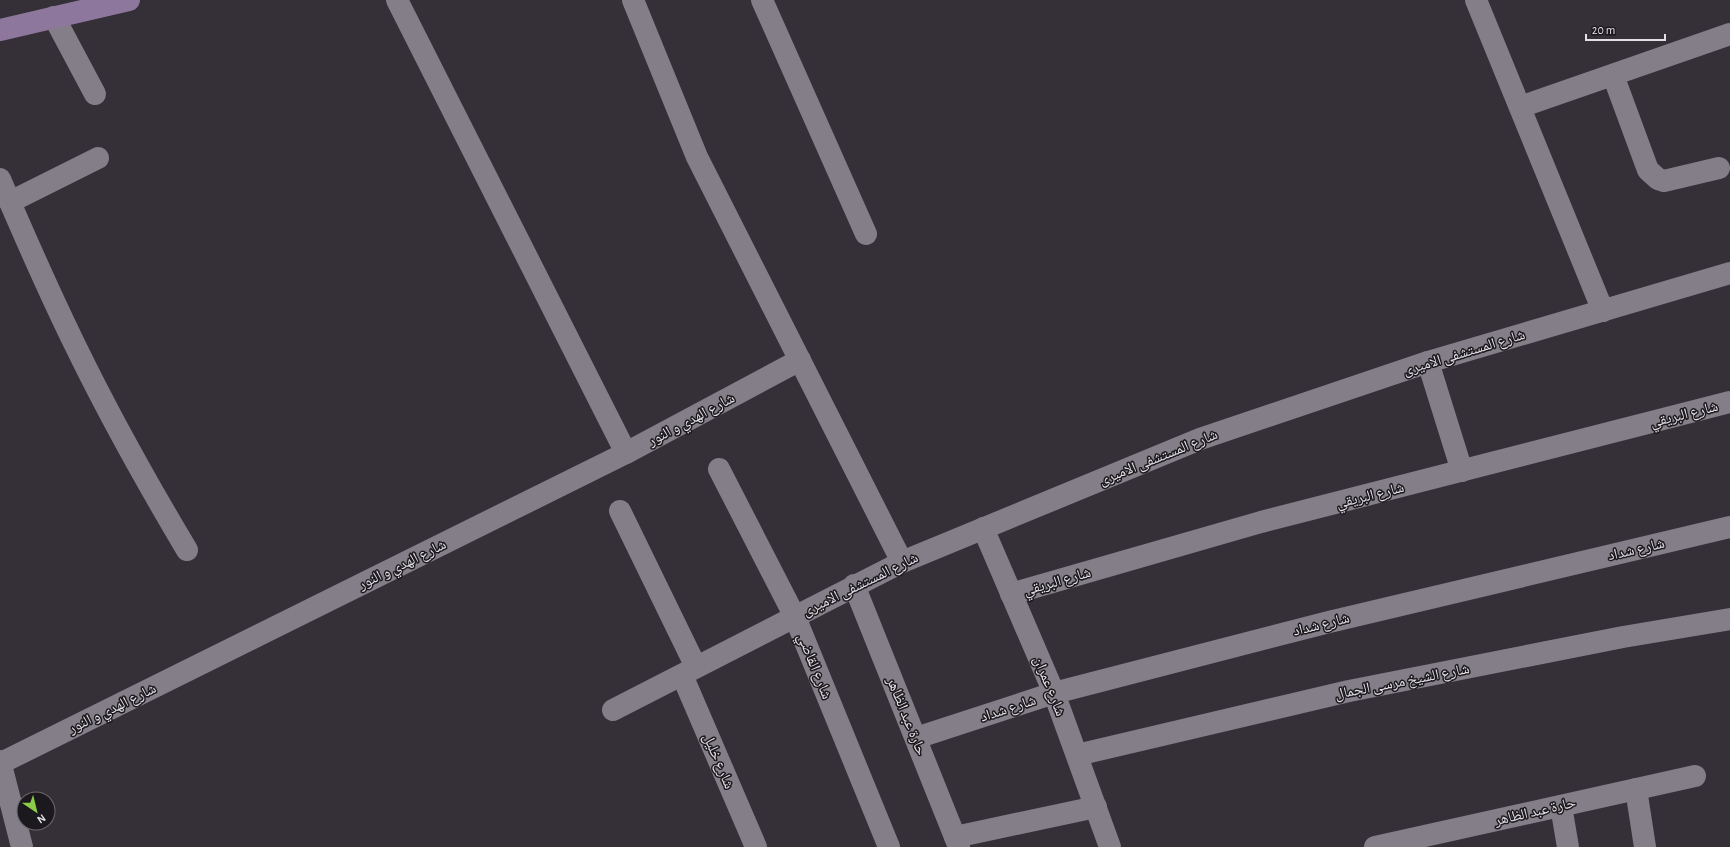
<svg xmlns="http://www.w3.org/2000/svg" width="1730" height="847" viewBox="0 0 1730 847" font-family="'Alegreya Sans','Noto Naskh Arabic',sans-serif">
<rect width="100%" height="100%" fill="#353038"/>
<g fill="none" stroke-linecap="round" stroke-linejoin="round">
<!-- minor -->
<g stroke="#837e87" stroke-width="22">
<polyline points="397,0 626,453"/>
<polyline points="633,0 697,157 902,562"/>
<polyline points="762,0 866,234"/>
<polyline points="1476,0 1603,311"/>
<polyline points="54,17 95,94"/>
<polyline points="1613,75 1648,170 1658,179 1664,181 1719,168"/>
<polyline points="1520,107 1730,34"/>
<path d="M0,179C24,235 48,290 75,345C109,415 147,483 187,550"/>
<polyline points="10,202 98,158"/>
<polyline points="1428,362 1462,471"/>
<polyline points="719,469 795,617 889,847"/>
<polyline points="620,511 696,667"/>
<polyline points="983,528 1054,693 1110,847"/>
<polyline points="854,585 959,847"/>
<polyline points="1011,594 1261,522 1730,402"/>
<polyline points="682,675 756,847"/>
<polyline points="613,710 902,562 1200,439 1428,362 1730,273"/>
<polyline points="916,738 1054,693 1329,622 1730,527"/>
<polyline points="1077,755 1349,691 1623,637 1730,619"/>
<polyline points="0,761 22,847"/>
<polyline points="1,763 626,453 800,360"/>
<polyline points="1636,789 1645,847"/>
<polyline points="1561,806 1568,847"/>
<polyline points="955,837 1096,807"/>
<polyline points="1375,847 1695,776"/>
</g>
<!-- major -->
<polyline stroke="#8e779d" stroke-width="22" points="0,30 129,0"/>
</g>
<g text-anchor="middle" stroke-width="3" stroke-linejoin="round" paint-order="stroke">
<!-- street labels -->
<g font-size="15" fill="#e3e0e5" stroke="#1b191d">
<text transform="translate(1464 352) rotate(-17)" y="5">شارع المستشفى الاميرى</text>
<text transform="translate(1684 414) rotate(-14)" y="5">شارع البريقي</text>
<text transform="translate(691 419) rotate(-28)" y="5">شارع الهدي و النور</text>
<text transform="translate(1158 457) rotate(-22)" y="5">شارع المستشفى الاميرى</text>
<text transform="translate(1370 495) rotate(-14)" y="5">شارع البريقي</text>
<text transform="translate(1636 549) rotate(-13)" y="5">شارع شداد</text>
<text transform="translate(402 564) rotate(-26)" y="5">شارع الهدي و النور</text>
<text transform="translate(1057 581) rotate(-16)" y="5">شارع البريقي</text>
<text transform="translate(860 584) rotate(-26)" y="5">شارع المستشفى الاميرى</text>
<text transform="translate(1321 624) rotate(-14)" y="5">شارع شداد</text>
<text transform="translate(815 666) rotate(68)" y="5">شارع القاضي</text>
<text transform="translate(1402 681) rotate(-11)" y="5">شارع الشيخ مرسى الجمال</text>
<text transform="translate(1050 686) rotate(68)" y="5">شارع عمران</text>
<text transform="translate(112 708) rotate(-26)" y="5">شارع الهدي و النور</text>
<text transform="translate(1008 708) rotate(-18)" y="5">شارع شداد</text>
<text transform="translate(907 716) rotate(68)" y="5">حارة عبد الظاهر</text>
<text transform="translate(719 761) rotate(67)" y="5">شارع خليل</text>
<text transform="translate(1535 811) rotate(-13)" y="5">حارة عبد الظاهر</text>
</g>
</g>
<!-- north arrow -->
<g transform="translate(36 811) rotate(145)"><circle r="19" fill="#1b191d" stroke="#6b696d"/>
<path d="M0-3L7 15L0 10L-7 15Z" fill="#8ace47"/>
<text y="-6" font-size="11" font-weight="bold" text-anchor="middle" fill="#e3e0e5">N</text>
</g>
<!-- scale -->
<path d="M1586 34v6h79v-6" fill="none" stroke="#e3e0e5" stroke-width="2"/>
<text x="1592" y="34" font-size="12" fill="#e3e0e5" stroke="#1b191d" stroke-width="3" paint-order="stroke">20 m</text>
</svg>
